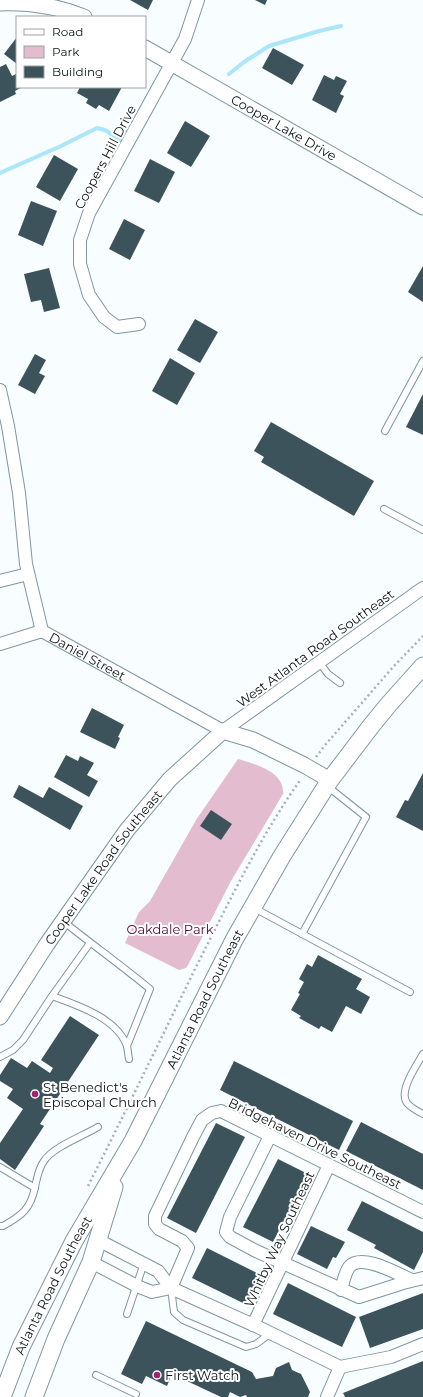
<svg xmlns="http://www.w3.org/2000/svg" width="423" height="1397" viewBox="0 0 423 1397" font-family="Montserrat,sans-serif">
<rect width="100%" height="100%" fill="#f8fdff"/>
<!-- green -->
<path fill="#e3bdcf" d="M238,759C254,764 285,771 283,794L231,881L188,965L186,968L179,970L125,943L139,912L150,901L196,820Z"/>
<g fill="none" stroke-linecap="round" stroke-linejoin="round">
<!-- stream -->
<g stroke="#ace6f9" stroke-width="4">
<polyline points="229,74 244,62 269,46 319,31 341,26"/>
<polyline points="0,173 61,146 97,128 105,130 120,140"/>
</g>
</g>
<!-- building -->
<g fill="#3d535b">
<polygon points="130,0 153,0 148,10"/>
<polygon points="255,0 267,0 265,5"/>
<polygon points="17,37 17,64 4,54"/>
<polygon points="273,48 304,65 292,85 262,68"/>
<polygon points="6,64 12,76 16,74 17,76 17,87 22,87 15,91 16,94 0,102 0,67"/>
<polygon points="324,75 334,80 336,76 347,81 340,94 344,96 336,113 312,100"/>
<polygon points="80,87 122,87 109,111 99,105 96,109 86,103 88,99 77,93"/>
<polygon points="185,121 210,136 191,167 167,153"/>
<polygon points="54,155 78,169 60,201 36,187"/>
<polygon points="150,159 175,172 159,203 134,191"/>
<polygon points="31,201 57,211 43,246 18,235"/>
<polygon points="124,219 145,230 130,260 109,249"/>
<polygon points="423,266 423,302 408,292"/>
<polygon points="49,268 60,308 44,312 41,300 31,302 24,274"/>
<polygon points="195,319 218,332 200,363 177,350"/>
<polygon points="35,354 46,360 39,373 45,376 35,394 18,385"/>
<polygon points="170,358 195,373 177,405 152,391"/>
<polygon points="423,394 423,435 406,427"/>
<polygon points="271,422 374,481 354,516 261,462 264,457 254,451"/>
<polygon points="92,708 124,725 118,737 120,738 115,749 80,732"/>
<polygon points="66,755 78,761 80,756 94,763 87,775 98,781 89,797 54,777"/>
<polygon points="423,773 423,831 396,817 405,800 408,801"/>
<polygon points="19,785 43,798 49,787 83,806 70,830 13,797"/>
<polygon points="211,810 232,824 221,840 200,826"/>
<polygon points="318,955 362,979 356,989 370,997 361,1014 346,1006 332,1032 321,1026 319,1029 299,1018 301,1016 291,1010 300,994 298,993 304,982 299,979 307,964 312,967"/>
<polygon points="70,1016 99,1035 40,1124 44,1126 15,1170 0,1159 0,1143 23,1109 7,1098 13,1089 0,1081 0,1075 11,1058 27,1068 32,1061 50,1073 53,1068 41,1060"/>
<polygon points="234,1061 353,1121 339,1150 220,1090"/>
<polygon points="361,1122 423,1154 423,1190 346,1151"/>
<polygon points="216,1123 245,1137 196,1233 167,1218"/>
<polygon points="278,1159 308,1174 273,1242 243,1227"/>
<polygon points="362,1201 423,1232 423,1252 414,1270 374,1248 376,1245 347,1230"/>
<polygon points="311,1226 345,1242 336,1258 333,1257 327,1269 297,1254"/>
<polygon points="207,1248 263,1276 249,1306 192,1278"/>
<polygon points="288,1283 356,1317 342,1347 273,1314"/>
<polygon points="423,1293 423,1329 370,1348 359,1317"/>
<polygon points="146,1321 252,1372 256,1379 273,1376 276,1368 289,1362 292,1370 301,1374 310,1392 308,1397 247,1397 246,1395 240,1397 230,1392 228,1397 221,1397 172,1374 167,1386 146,1376 142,1384 121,1374"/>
<polygon points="423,1361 423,1397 345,1397 343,1393"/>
</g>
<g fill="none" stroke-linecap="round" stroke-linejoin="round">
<!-- service casing -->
<g stroke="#7f979f" stroke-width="8">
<g id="service">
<polyline points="385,431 423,361"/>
<polyline points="384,509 423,530"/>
<polyline points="319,662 328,674 340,683"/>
<polyline points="254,908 410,992"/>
<path d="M64,922C93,945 122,966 150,989L127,1046"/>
<polyline points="302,934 366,817 327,786"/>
<path d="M52,996C77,1005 117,1018 127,1046C128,1050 128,1055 129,1059"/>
<path d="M423,1054C417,1065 398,1091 407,1103C411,1108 417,1111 423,1114"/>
<polyline points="0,1057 13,1050 23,1040 52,996 90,943"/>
<polyline points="0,1167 35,1188"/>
<path d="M0,1226H3C21,1216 31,1209 35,1187C37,1179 38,1169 44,1161C53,1147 83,1136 98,1127"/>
<polyline points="171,1288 174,1312 183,1320 246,1347 256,1344 271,1333"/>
<polyline points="127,1314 144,1263"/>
<polyline points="96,1375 136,1394"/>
</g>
</g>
<!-- minor casing -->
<g stroke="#7f979f" stroke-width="14">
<g id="minor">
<polyline points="139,324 117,327 104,317 89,295 80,264 80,240 89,213 185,39 198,0"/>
<path id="s1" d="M0,390L8,426L19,493L26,564L42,631L223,731L423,588"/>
<polyline points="0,581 28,574"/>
<polyline points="0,644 42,631"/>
<polyline points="270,1136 230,1217 226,1232 230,1237 256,1251 359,1297 403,1283 423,1278"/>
<polyline points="98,1240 158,1271 171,1288 258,1327 340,1367 391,1357 423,1344"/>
<polyline points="91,1262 137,1286 152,1292 171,1288"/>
<polyline points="171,1288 188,1248 182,1241 159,1229 155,1224 155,1216 193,1137 202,1120 212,1113 221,1111 423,1212"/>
<path d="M341,1290C343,1283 345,1271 350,1266C363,1253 399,1275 412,1280"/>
<polyline points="253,1325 329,1165"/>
<polyline points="327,1397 340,1367"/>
</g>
</g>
<!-- tertiary casing -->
<g stroke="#7f979f" stroke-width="17">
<g id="tertiary">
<path d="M0,3C29,2 57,6 84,17"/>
<path id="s2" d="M145,48L423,207"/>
<path id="s3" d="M0,1017L47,944L127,830L170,779L223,731L253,740L304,765L330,780"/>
</g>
</g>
<!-- secondary casing -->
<g stroke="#7f979f" stroke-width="19">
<g id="secondary">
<path id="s4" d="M2,1397L21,1347L74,1241L133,1141L234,940L282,856L330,780L371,726L389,704L423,666"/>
<polyline points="34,1397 56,1339 91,1262 114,1187"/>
</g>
</g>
<!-- path -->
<g stroke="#a9b0b2" stroke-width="2.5" stroke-dasharray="2 3" stroke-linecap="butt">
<polyline points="316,757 326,744 394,666 423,636"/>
<path d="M88,1186C126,1111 162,1036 199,961C230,900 261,835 301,779"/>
</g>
<!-- service -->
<use href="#service" stroke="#fff" stroke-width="6"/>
<!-- minor -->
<use href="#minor" stroke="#fff" stroke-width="12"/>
<!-- tertiary -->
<use href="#tertiary" stroke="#fff" stroke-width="15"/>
<!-- secondary -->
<use href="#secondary" stroke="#fff" stroke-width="17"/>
</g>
<!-- markers -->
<g fill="#a32272" stroke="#fff" stroke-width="1.5">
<circle cx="35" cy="1094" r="4"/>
<circle cx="157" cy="1375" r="4"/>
</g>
<g text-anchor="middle" stroke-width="4" stroke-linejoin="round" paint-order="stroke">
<!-- street labels -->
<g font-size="13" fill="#0c1518" stroke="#fff">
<text dy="5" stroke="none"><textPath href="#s2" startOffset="160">Cooper Lake Drive</textPath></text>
<text transform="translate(105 157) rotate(-62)" y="5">Coopers Hill Drive</text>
<text transform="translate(315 648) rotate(-36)" y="5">West Atlanta Road Southeast</text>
<text dy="5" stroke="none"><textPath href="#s1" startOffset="297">Daniel Street</textPath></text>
<text dy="5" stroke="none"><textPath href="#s3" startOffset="182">Cooper Lake Road Southeast</textPath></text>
<text dy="5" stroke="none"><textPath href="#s4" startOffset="447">Atlanta Road Southeast</textPath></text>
<text transform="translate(315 1143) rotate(26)" y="5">Bridgehaven Drive Southeast</text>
<text transform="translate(279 1239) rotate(-65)" y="5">Whitby Way Southeast</text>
<text dy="5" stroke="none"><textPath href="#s4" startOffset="123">Atlanta Road Southeast</textPath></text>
</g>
<!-- park labels -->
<g font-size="13" fill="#4f0935" stroke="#fff">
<text x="170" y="934">Oakdale Park</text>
</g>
<!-- poi labels -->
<g font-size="13" fill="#0c1518" stroke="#fff" text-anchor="start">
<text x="43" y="1092">St Benedict's<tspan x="43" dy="15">Episcopal Church</tspan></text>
<text x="165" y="1380">First Watch</text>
</g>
</g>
<!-- legend -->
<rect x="16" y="16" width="130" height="72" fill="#ffffff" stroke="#9ea1a3"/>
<rect x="24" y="29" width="20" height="6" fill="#ffffff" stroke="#9ea1a3"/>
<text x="52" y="36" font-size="12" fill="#0c1518">Road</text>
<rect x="24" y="46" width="20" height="12" fill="#e3bdcf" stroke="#9ea1a3"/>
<text x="52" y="56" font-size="12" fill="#0c1518">Park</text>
<rect x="24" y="66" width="20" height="12" fill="#3d535b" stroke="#9ea1a3"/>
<text x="52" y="76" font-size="12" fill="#0c1518">Building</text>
</svg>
